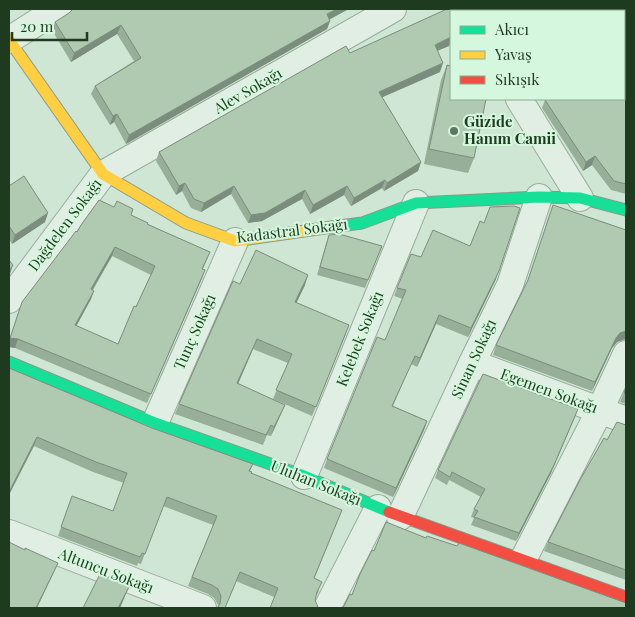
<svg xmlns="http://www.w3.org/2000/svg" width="635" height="617" viewBox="0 0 635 617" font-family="'Playfair Display',serif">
<rect width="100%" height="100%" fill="#cfe6d4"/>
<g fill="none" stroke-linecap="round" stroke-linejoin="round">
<!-- street casing -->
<g stroke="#97ac9a" stroke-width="28">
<g id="street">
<polyline points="466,9 467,11"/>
<polyline points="564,11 569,9"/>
<polyline points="9,40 58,9"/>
<polyline points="519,99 580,198"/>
<polyline points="9,300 103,174 393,9"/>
<polyline points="472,363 626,420"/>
<polyline points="155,423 235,241"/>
<polyline points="304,476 416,203"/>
<polyline points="400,517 472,363 510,285 539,197"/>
<polyline points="9,533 203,608"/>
<polyline points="523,560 600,410 626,354"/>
<polyline points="327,608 378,508"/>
</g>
</g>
<!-- fast casing -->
<g stroke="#889b8a" stroke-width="13">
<g id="fast">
<polyline points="332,227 362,223 416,203 539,197 580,198 626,210"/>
<polyline points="9,362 155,423 304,476 389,512"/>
</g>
</g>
<!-- slow casing -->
<g stroke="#889b8a" stroke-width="13">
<polyline id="slow" points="9,40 103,174 186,223 235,241 332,227"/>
</g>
<!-- jam casing -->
<g stroke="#889b8a" stroke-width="13">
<polyline id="jam" points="389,512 626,597"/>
</g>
<!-- street -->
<use href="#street" stroke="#e1eee3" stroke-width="26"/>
<!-- fast -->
<use href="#fast" stroke="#16e098" stroke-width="11"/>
<!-- slow -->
<use href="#slow" stroke="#ffcf43" stroke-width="11"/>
<!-- jam -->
<use href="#jam" stroke="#f24e42" stroke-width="11"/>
</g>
<!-- wall -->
<g fill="#97ae98" fill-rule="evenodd">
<polygon points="626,9 626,194 611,190 592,165 583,171 542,108 545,100 624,99"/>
<polygon points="451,11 451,40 449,46 437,51 440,72 382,97 421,162 418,171 384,191 382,188 351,206 344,195 310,214 302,199 262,221 248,223 231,194 201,212 191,208 182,191 176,195 156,161 159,152 350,53"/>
<polygon points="330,20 327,29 126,144 114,122 110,125 91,94 95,86 134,61 117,34 71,62 52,30 55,22"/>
<polygon points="447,65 474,158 468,173 424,164 441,80"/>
<polygon points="9,186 45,222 12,244 9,239"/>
<path d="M131,215L147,224L210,252L203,269L202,278L147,403L15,348L9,347V341L22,302L77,232ZM112,256L151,275L118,344L76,326L91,299L93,290Z"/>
<polygon points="626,230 626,339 617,342 612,348 592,391 493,355 496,345"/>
<polygon points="329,235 382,246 365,288 317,275 326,244"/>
<polygon points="496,279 468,337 436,324 417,367 411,364 393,406 427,421 424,430 393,497 324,468 327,459 385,340 403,299 394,296 397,288"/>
<polygon points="240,284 305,285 296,303 346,334 312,416 273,399 288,363 253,349 238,384 281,414 271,436 267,435 263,445 175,414 179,404"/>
<polygon points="9,368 152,428 253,464 250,471 251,473 338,520 314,579 319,591 316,596 274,597 236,581 218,608 218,605 214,598 208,594 188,586 213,525 163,506 141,564 138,563 137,566 58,536 72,496 113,511 124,483 93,472 34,446"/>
<polygon points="626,387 626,404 620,402"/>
<polygon points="575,417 551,473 516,541 471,525 474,518 471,517 474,509 481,497 449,480 447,485 435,478 438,470"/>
<polygon points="626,425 626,580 544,551 548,542 607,440"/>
</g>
<!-- shaded-wall -->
<g fill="#7b8d7c">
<polygon points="337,9 349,9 323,23 327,14"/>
<polygon points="533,9 548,9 543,11 528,11"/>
<polygon points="330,21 327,29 126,144 129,135"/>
<polygon points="121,25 117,34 71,62 74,53"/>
<polygon points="451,32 451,40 449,46 432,53 435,45"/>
<polygon points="443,63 440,72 376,100 379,92"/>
<polygon points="117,114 114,122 110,125 113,116"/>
<polygon points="595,156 592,165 583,171 586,162"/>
<polygon points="421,162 418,171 384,191 387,183"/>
<polygon points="385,180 382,188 351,206 354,198"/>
<polygon points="185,183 182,191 176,195 179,186"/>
<polygon points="234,186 231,194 201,212 204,203"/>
<polygon points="347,186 344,195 310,214 313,205"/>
<polygon points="305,190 302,199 262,221 248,223 251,215"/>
<polygon points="48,213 45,222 12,244 15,235"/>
<polygon points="115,247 112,256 88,297 91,289"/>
<polygon points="13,265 10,274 9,275 9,271"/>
<polygon points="205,270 202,278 147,403 151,394"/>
<polygon points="499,271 496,279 468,337 471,328"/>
<polygon points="308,275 305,285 292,312 295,302"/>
<polygon points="94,291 91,299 72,334 75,325"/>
<polygon points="439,315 436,324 417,367 420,358"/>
<polygon points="626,331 626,336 625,339 617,342 612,348 592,391 595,382 616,338 620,333"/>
<polygon points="10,338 18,339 15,348 9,347 9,342"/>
<polygon points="257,339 253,349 234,393 237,383"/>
<polygon points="285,405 281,414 271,436 274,427"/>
<polygon points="578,409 551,473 516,541 519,533"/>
<polygon points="427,421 424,430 393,497 396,488"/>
<polygon points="37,437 34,446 9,495 9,492"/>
<polygon points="58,563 54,572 37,608 36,608"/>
<polygon points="130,585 126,594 120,608 118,608"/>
</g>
<!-- building -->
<g fill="#b0cab1" stroke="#7b8d7c" fill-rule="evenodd">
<polygon points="73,9 337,9 327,14 330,21 129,135 117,114 113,116 95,86 141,58 121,25 74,53 55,22 69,13"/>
<polygon points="447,9 457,9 459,11 451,11 451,32 450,33 451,37 435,45 443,63 379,92 421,162 387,183 385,180 354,198 347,186 313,205 305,190 265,213 251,215 234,186 204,203 194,199 185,183 179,186 159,152 346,46 350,53"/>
<polygon points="483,9 533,9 528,11 482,11"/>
<polygon points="601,9 626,9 626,184 614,181 595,156 586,162 545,100 547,99 624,99 624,11 597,11"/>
<polygon points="447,65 451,66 451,99 486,99 474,158 429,149"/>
<polygon points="24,176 48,213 15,235 9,226 9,186"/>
<path d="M99,200L114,207L117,201L133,209L131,215L148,223L147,224L158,229L210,252L202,269L205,270L151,394L18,339L10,338L22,302L76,231L77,232L81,225ZM115,247L155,266L136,307L134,306L118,344L75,325L94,291L91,289Z"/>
<polygon points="553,205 626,230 626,331 620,333 616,338 595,382 496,345 528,280"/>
<polygon points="514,206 520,208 499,271 471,328 439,315 420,358 415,356 392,406 427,421 396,488 327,459 377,337 385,340 406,290 397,288 411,254 421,257 433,230 470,246 480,221 484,223 490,207"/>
<polygon points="339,234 382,246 368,280 320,267 329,235"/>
<polygon points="256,250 308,275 295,302 349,325 316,407 276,390 292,354 257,339 237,383 285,405 274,427 271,425 266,435 179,404 233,281 240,284"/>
<polygon points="9,260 13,265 9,271"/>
<polygon points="9,368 152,428 253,464 249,471 252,472 251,473 342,510 314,578 322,582 317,592 315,600 318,607 319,608 270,608 278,588 240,572 225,608 217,608 220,604 221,596 218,589 212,585 192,577 217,516 167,497 145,554 142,553 140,557 61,527 72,496 113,511 127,473 96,462 37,437 9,492"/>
<polygon points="483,374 578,409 554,465 519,533 474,517 478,511 474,509 485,489 452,472 450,477 438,470"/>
<polygon points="626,387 626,394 624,393"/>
<polygon points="617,422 626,425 626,570 548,542 581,478 604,438 607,440"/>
<polygon points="386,522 426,538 427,536 457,546 459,543 626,603 626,608 341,608 344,606 350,594 352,595 360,574 372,550 374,551"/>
<polygon points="9,542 25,550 25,548 58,563 36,608 9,608"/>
<polygon points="100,574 130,585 118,608 83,608"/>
</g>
<!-- markers -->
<circle fill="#5c775e" stroke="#d5f7dd" stroke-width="2" cx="454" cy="131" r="5"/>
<g text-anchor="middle" stroke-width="4" stroke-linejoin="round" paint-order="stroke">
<!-- street labels -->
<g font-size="15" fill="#1e3b1f" stroke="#d5f7dd">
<text transform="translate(248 91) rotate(-30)" y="5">Alev Sokağı</text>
<text transform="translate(65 225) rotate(-53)" y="5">Dağdelen Sokağı</text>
<text transform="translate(292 231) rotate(-7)" y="5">Kadastral Sokağı</text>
<text transform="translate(195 332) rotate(-66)" y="5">Tunç Sokağı</text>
<text transform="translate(360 339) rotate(-68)" y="5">Kelebek Sokağı</text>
<text transform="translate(474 359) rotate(-65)" y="5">Sinan Sokağı</text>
<text transform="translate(549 391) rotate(20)" y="5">Egemen Sokağı</text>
<text transform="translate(316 483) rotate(22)" y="5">Uluhan Sokağı</text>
<text transform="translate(106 571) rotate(21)" y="5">Altuncu Sokağı</text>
</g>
<!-- poi labels -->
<g font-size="15" font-weight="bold" fill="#1e3b1f" stroke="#d5f7dd" text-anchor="start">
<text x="464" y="127">Güzide<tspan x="464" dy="17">Hanım Camii</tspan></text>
</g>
</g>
<!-- border -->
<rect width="635" height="617" fill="none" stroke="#1e3b1f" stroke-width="20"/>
<!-- legend -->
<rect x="450" y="10" width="175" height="90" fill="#d5f7dd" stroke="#8cac91"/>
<rect x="460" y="26" width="25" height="8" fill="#16e098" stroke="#8cac91"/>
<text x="495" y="35" font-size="15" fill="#1e3b1f">Akıcı</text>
<rect x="460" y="51" width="25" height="8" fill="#ffcf43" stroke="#8cac91"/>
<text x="495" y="60" font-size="15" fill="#1e3b1f">Yavaş</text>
<rect x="460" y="76" width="25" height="8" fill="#f24e42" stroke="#8cac91"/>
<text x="495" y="85" font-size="15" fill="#1e3b1f">Sıkışık</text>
<!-- scale -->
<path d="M12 32v8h75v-8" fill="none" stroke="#1e3b1f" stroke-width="2.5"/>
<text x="20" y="32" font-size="15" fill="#1e3b1f" stroke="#d5f7dd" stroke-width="4" paint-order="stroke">20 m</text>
</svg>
